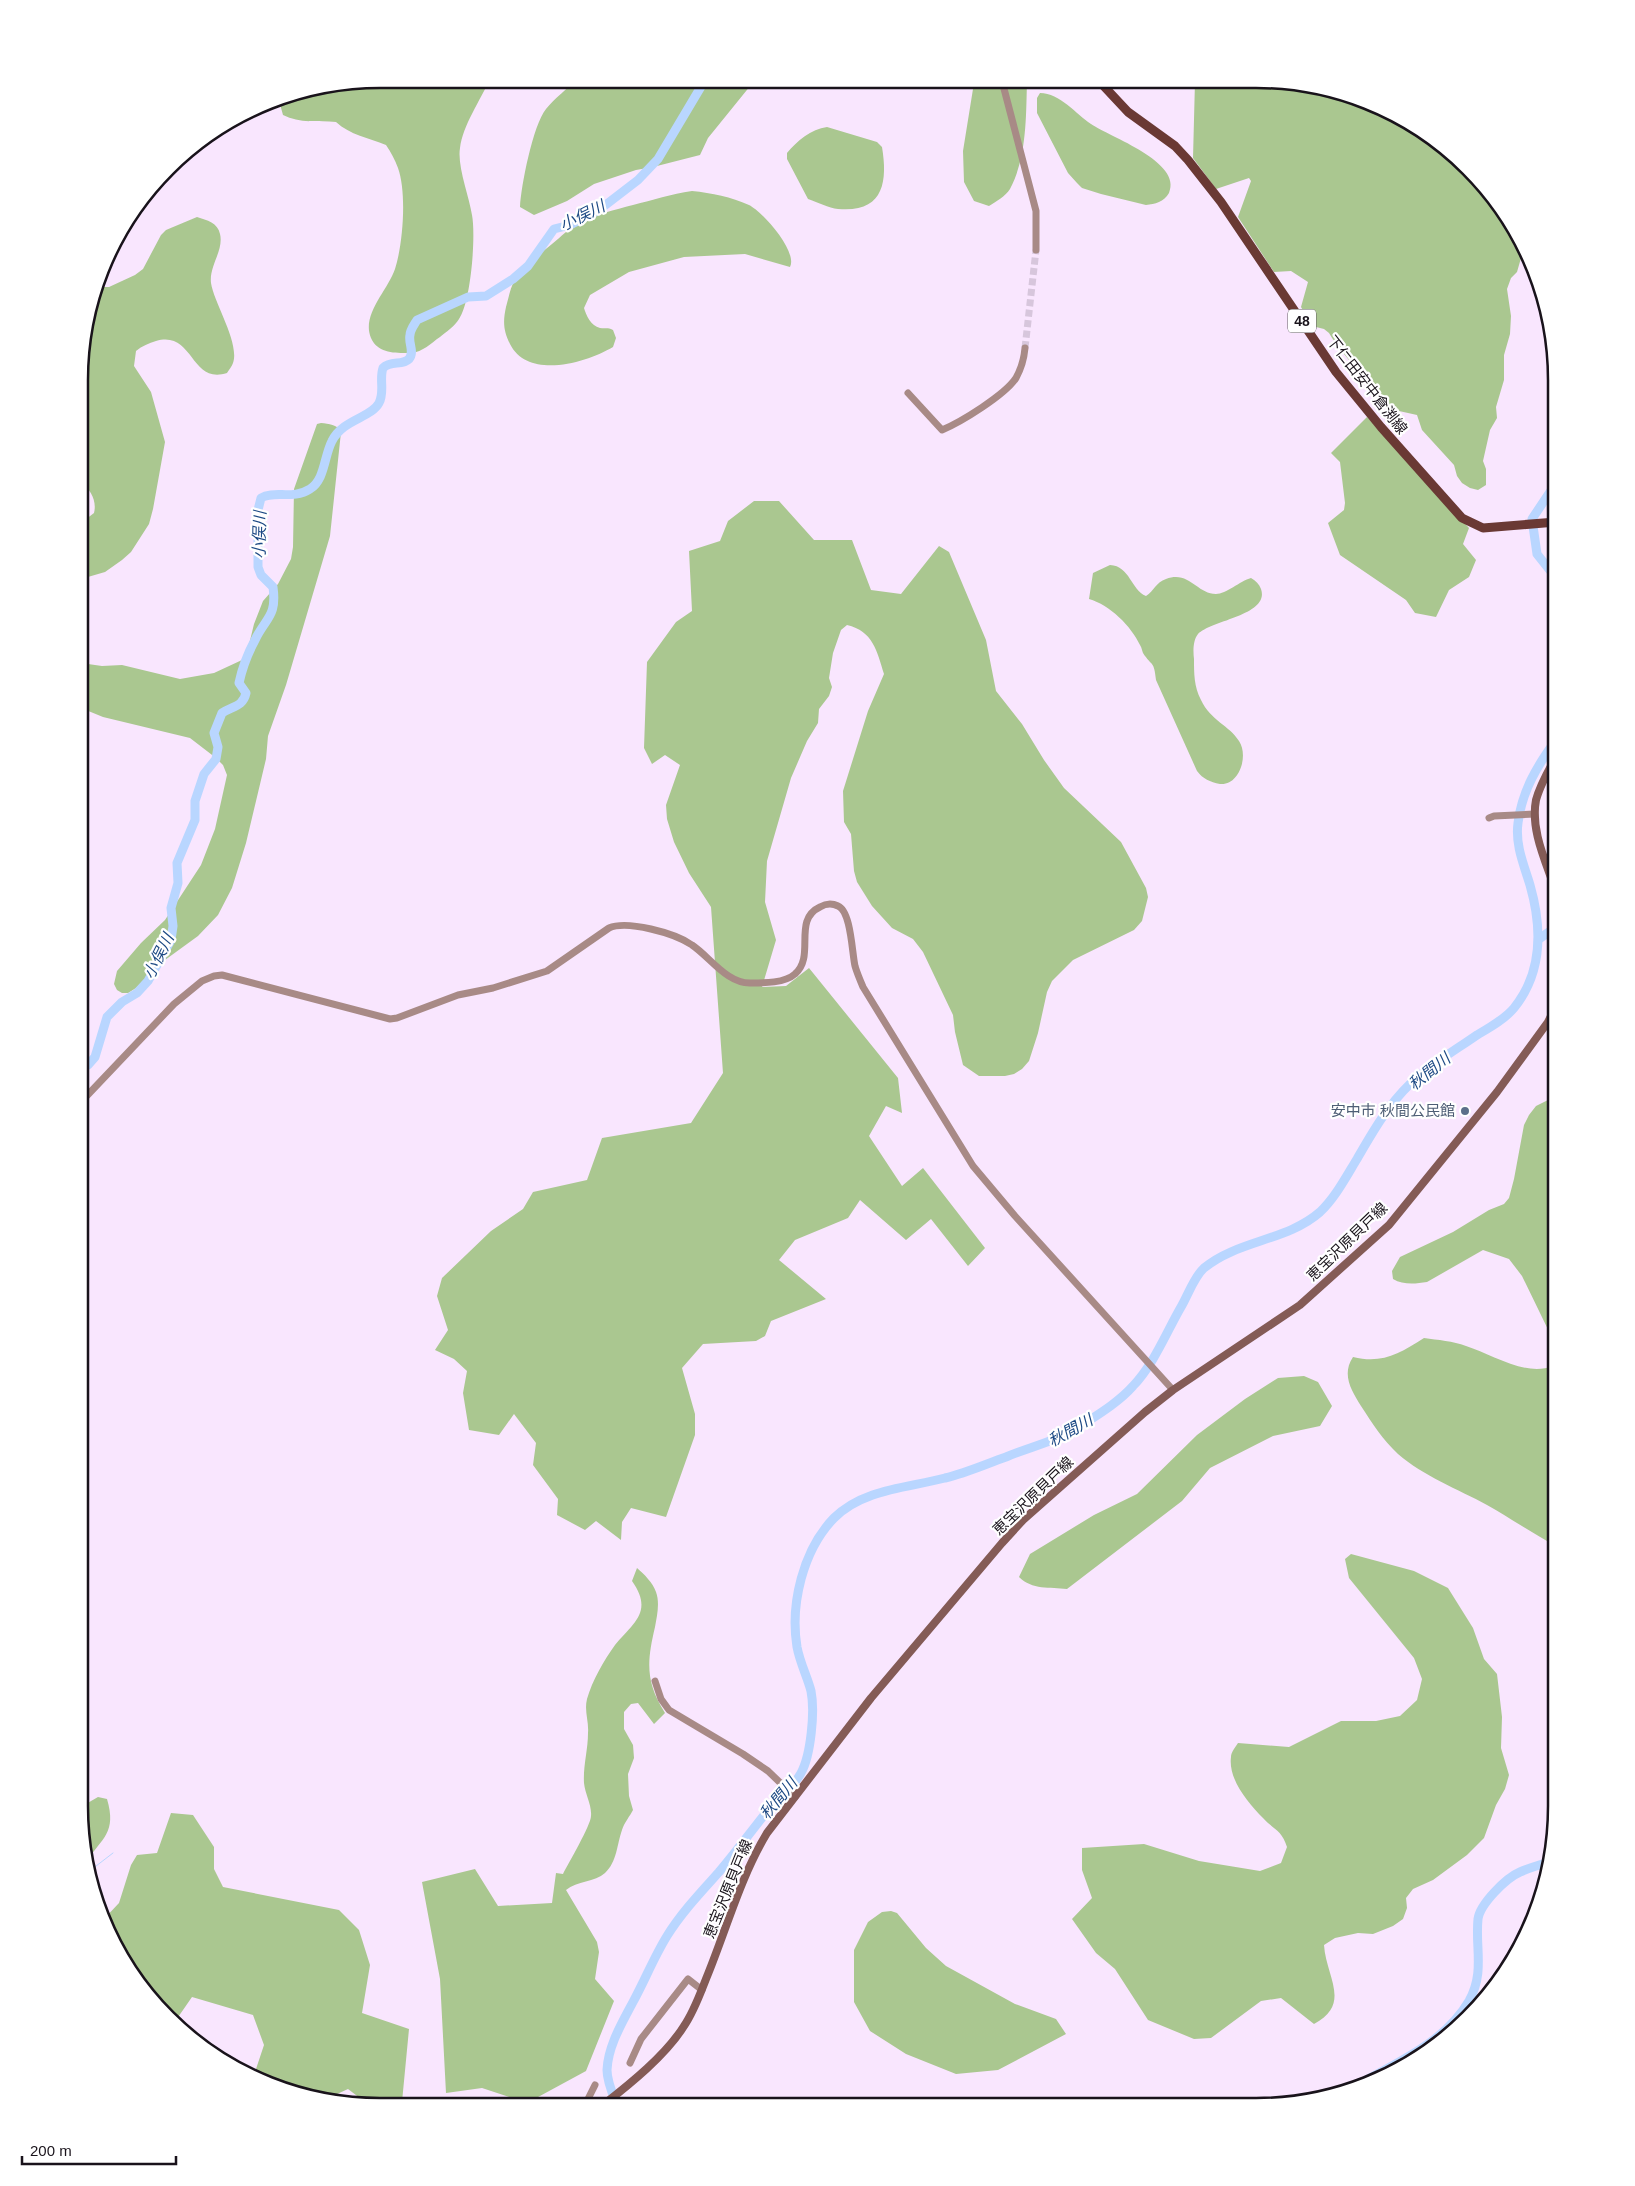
<svg xmlns="http://www.w3.org/2000/svg" width="1635" height="2186" viewBox="0 0 1635 2186" font-family="Arial,'Noto Sans JP',sans-serif">
<rect width="100%" height="100%" fill="#f9e6fe"/>
<!-- forest -->
<g fill="#aac790">
<path d="M380,79H490C480,101 463,125 460,148C457,166 469,196 472,215C476,236 471,302 459,319C455,326 446,332 440,337C431,343 423,352 411,353C396,353 378,354 371,338C361,315 388,290 395,269C403,244 407,193 398,168C395,160 391,152 386,145C369,138 350,135 336,122C318,120 300,124 283,115L278,97L283,95Z"/>
<path d="M577,79L755,80L708,138L700,155L653,167L636,170L594,184L567,201L534,215L520,207C521,186 533,125 546,109C555,98 567,89 577,79Z"/>
<path d="M972,80L1027,81C1026,116 1027,157 1010,189C1006,196 995,202 989,206L974,201L964,182L963,151L973,89Z"/>
<path d="M1195,81H1295L1370,102L1438,141L1482,181L1527,251L1521,258L1517,272L1511,278L1507,289L1511,316L1510,334L1504,355V380L1496,407L1497,418L1490,430L1483,461L1486,469V485L1478,490L1470,488L1462,483L1457,476L1454,465L1422,430L1417,415L1381,407C1371,381 1343,357 1329,333L1324,329L1312,326L1301,307L1308,282L1291,271L1274,272L1238,217L1251,181L1249,178L1216,189L1193,158Z"/>
<path d="M1040,93C1060,93 1076,114 1091,124C1110,137 1183,162 1169,193C1164,202 1155,204 1146,205L1101,194L1082,188L1077,183L1068,173L1037,113V98Z"/>
<path d="M827,127L877,142L882,147C888,183 883,213 838,209C829,208 817,202 808,199L787,159V153C797,141 811,129 827,127Z"/>
<path d="M692,191C712,193 731,197 749,205C763,212 798,252 790,267L745,254L684,257L629,272L590,295L584,308C586,315 591,326 600,328C606,329 607,327 613,330L616,338L613,347C586,363 528,380 510,344C503,330 503,321 506,307C509,297 510,287 516,278C526,264 539,255 552,244C561,237 569,228 579,223C597,214 614,210 633,205C653,200 671,194 692,191Z"/>
<path d="M197,217C207,220 218,223 220,234C224,250 209,266 211,283C214,303 240,343 233,363C232,366 229,370 227,373C190,385 194,330 156,341C149,343 142,346 136,351L134,366L151,392L165,442L153,509L149,524L131,552L122,560L105,572L81,579V523L94,513C97,501 91,490 81,482V340L99,287H109L135,275L143,269L161,235L166,230Z"/>
<polygon points="1367,417 1469,528 1463,544 1476,560 1469,577 1449,590 1436,617 1415,613 1406,600 1340,555 1328,523 1344,510 1345,503 1340,462 1331,453"/>
<path d="M321,423C329,424 337,424 341,432L330,536L286,685L268,736L266,759L246,843L232,888L218,915L198,936L165,960L136,988L128,993H122L117,990L114,984L117,971L141,943L165,920L201,865L215,829L227,775L223,765L216,758L190,738L103,717L81,708V663L102,666L122,665L180,679L214,673L242,660L247,653L254,624L263,601L278,584L291,559L293,547L294,489L317,424Z"/>
<path d="M754,501H779L814,540H852L871,590L901,594L939,546L949,552L986,640L996,691L1022,724L1044,760L1064,788L1121,842L1146,888L1148,897L1142,921L1134,930L1073,960L1052,981L1047,992L1038,1033L1029,1061L1022,1069L1014,1074L1005,1076H979L963,1065L955,1032L953,1015L923,952L913,939L892,928L872,906L857,882L854,871L851,834L844,822L843,791L868,711L884,674C877,651 873,631 847,625L841,630L833,653L829,678L832,687L829,696L819,709L818,723L807,741L791,778L767,861L765,902L776,940L762,987L786,986L809,968L898,1078L902,1113L886,1106L869,1136L902,1186L923,1168L985,1248L968,1266L931,1219L906,1240L860,1200L848,1218L795,1240L779,1260L826,1299L771,1321L765,1336L756,1341L703,1344L682,1368L695,1414V1435L666,1517L631,1508L622,1522L621,1540L596,1521L585,1530L557,1515L558,1499L533,1465L536,1443L514,1414L499,1435L469,1430L463,1393L467,1371L454,1359L435,1350L448,1330L437,1296L442,1278L491,1231L523,1209L533,1192L587,1180L602,1138L691,1123L723,1073L711,907L689,873L674,842L667,819L666,805L680,765L665,755L652,764L644,748L647,662L676,622L692,611L689,551L720,541L728,521Z"/>
<path d="M1110,565C1130,566 1131,590 1146,596C1154,591 1156,582 1166,579C1189,570 1197,594 1216,594C1226,594 1240,581 1251,578C1256,581 1259,584 1261,589C1270,615 1212,620 1198,634C1193,640 1193,651 1194,659C1194,673 1194,687 1201,700C1211,721 1229,725 1239,741C1249,756 1239,786 1220,784C1210,782 1203,779 1197,771L1156,680C1154,660 1152,667 1143,653C1142,651 1142,648 1140,645C1131,626 1110,605 1089,599L1093,573Z"/>
<path d="M1556,1096V1346L1522,1276L1509,1259L1483,1250L1427,1282C1415,1284 1403,1285 1393,1279L1392,1271L1400,1257L1453,1232L1489,1210L1504,1204L1509,1198L1514,1179L1524,1125L1529,1115L1536,1106Z"/>
<path d="M1424,1338C1438,1340 1453,1341 1466,1346C1492,1354 1525,1377 1553,1366L1556,1360V1546C1532,1533 1510,1518 1487,1505C1458,1489 1423,1476 1398,1454C1383,1440 1372,1423 1361,1406C1352,1391 1341,1375 1353,1357C1382,1364 1399,1354 1424,1338Z"/>
<path d="M1304,1376L1318,1382L1332,1406L1320,1426L1273,1436L1210,1468L1182,1501L1067,1589C1050,1587 1032,1590 1019,1577L1030,1554L1094,1515L1137,1494L1197,1435L1245,1399L1278,1378Z"/>
<path d="M1351,1554L1414,1571L1448,1588L1473,1628L1484,1659L1497,1674L1502,1717L1501,1748L1509,1775L1505,1789L1496,1805L1484,1838L1467,1855L1433,1880L1413,1889L1406,1898L1407,1908L1403,1919L1393,1926L1373,1934L1358,1933L1335,1938L1324,1945C1326,1977 1352,2004 1314,2024L1281,1998L1261,2001L1211,2038L1194,2039L1148,2020L1115,1969L1096,1953L1072,1919L1092,1898L1082,1870V1848L1144,1844L1199,1861L1260,1871L1281,1863L1287,1847C1282,1830 1274,1830 1263,1818C1248,1803 1228,1779 1231,1757C1231,1752 1235,1748 1238,1743L1289,1747L1341,1721H1376L1400,1716L1417,1700L1422,1679L1414,1658L1349,1578L1345,1559Z"/>
<path d="M637,1568C644,1574 653,1583 656,1592C660,1603 657,1616 655,1627C647,1661 645,1682 665,1713L654,1724L638,1703L631,1704L624,1712V1729L633,1745L634,1758L628,1774L629,1796L633,1810C630,1816 624,1823 622,1830C617,1844 617,1862 605,1873C595,1882 577,1881 566,1890L597,1942L599,1952L595,1979L614,2001L586,2071L527,2103L482,2088L446,2093L440,1979L422,1882L475,1869L498,1906L552,1903L556,1873L563,1874C568,1864 591,1825 591,1816C592,1805 585,1794 584,1783C583,1766 588,1750 588,1733C589,1721 584,1711 587,1699C592,1681 604,1660 615,1645C633,1623 654,1612 632,1581Z"/>
<path d="M98,1797L107,1799C117,1833 102,1838 86,1862L79,1808Z"/>
<polygon points="171,1813 193,1815 214,1847 214,1869 223,1887 339,1910 359,1930 370,1965 362,2013 409,2029 402,2102 398,2105 369,2105 348,2089 324,2100 265,2084 253,2078 264,2045 253,2015 192,1997 174,2023 154,2005 110,1940 103,1920 119,1903 131,1865 137,1855 157,1853"/>
<polygon points="891,1911 897,1913 926,1948 946,1966 1015,2004 1056,2019 1066,2034 998,2070 956,2074 906,2054 870,2031 854,2002 854,1950 868,1922 882,1912"/>
</g>
<g fill="none" stroke-linecap="round" stroke-linejoin="round">
<!-- stream -->
<g stroke="#b9d6ff" stroke-width="1">
<polyline points="87,1873 113,1853"/>
<polyline points="1454,2021 1463,2023"/>
</g>
<!-- river -->
<g stroke="#b9d6ff" stroke-width="9">
<polyline points="1545,298 1548,318"/>
<polyline points="1556,578 1537,554 1532,519 1556,483"/>
<polyline points="1539,939 1556,927"/>
<path d="M80,1069L88,1065L95,1057L107,1017L122,1002L137,993L148,981L171,940L173,926L171,908L178,883L177,863L195,820V801L204,774L216,759L218,747L214,733L222,713C232,706 243,707 246,693L239,683C242,669 248,653 255,640C266,617 277,617 273,587L261,575L258,567V510L261,498C274,490 293,500 310,489C325,480 324,456 332,441C343,419 371,418 379,403C385,392 379,379 383,368C391,360 402,366 409,359C415,352 408,343 410,335C410,330 414,325 417,320L468,297L486,296L513,279L528,266L554,229L570,225L599,210L638,180L658,159L705,80"/>
<path d="M1345,2092C1388,2066 1442,2047 1469,2001C1485,1972 1475,1948 1478,1919C1480,1904 1506,1878 1520,1872C1529,1868 1539,1865 1549,1862"/>
<path d="M617,2105C613,2095 607,2082 607,2070C608,2046 622,2023 633,2002C645,1980 654,1957 667,1936C681,1913 701,1892 719,1872C735,1853 750,1833 765,1814C776,1801 793,1788 801,1773C811,1755 815,1711 811,1691C807,1676 800,1663 797,1647C790,1604 803,1550 834,1518C863,1489 907,1488 945,1478C966,1473 986,1464 1006,1457C1032,1446 1058,1441 1082,1425C1099,1414 1120,1401 1133,1386C1154,1364 1166,1333 1181,1307C1188,1295 1194,1277 1204,1268C1238,1240 1287,1241 1320,1212C1335,1198 1346,1177 1357,1159C1372,1133 1388,1105 1410,1084C1430,1065 1454,1051 1477,1035C1489,1028 1505,1019 1514,1008C1543,972 1542,927 1530,885C1524,865 1515,845 1518,823C1522,791 1537,766 1556,740"/>
<polyline points="1228,2107 1249,2107"/>
</g>
<!-- tertiary-tunnel -->
<polyline stroke="#d7c6dc" stroke-width="7" stroke-dasharray="7 3.5" stroke-linecap="butt" points="1025,348 1036,250"/>
<!-- tertiary -->
<g stroke="#a88a86" stroke-width="7">
<polyline points="1002,81 1036,211 1036,250"/>
<path d="M908,393L942,430C961,422 1005,395 1016,378C1021,369 1024,359 1025,348"/>
<polyline points="1489,818 1494,816 1535,814"/>
<path d="M80,1103L174,1004L202,981L214,976L222,975L390,1019L397,1018L458,995L493,988L547,971L609,928C627,920 675,933 692,945C710,957 727,984 751,983C764,983 785,983 795,974C816,956 792,920 820,907C825,904 832,903 838,906C851,911 852,953 855,966C857,973 860,980 863,987L973,1166L1015,1216L1173,1390"/>
<polyline points="655,1681 661,1699 669,1710 743,1754 768,1771 795,1797"/>
<polyline points="630,2063 641,2039 688,1979 702,1990"/>
<polyline points="585,2105 595,2085"/>
</g>
<!-- secondary -->
<g stroke="#845b56" stroke-width="8">
<path d="M1556,892C1547,864 1530,831 1536,800C1540,785 1548,771 1556,757"/>
<path d="M603,2105C630,2084 666,2055 684,2026C695,2010 701,1991 708,1974C727,1927 741,1876 767,1833L871,1698L1002,1543L1023,1520L1145,1412L1173,1390L1300,1305L1389,1225L1497,1092L1548,1022L1556,1006"/>
</g>
<!-- primary -->
<polyline stroke="#6a3934" stroke-width="9" points="1099,81 1128,112 1175,146 1188,160 1221,202 1336,372 1381,427 1462,518 1483,528 1556,522"/>
</g>
<!-- markers -->
<circle fill="#5c6f8a" stroke="#fff" stroke-width="2" cx="1465" cy="1111" r="5"/>
<g text-anchor="middle" stroke-width="4.5" stroke-linejoin="round" paint-order="stroke">
<!-- shield labels -->
<rect fill="#fff" stroke="#5e5a5f" stroke-width="1" x="1288" y="309.5" width="28" height="23" rx="4"/>
<g font-size="14" font-weight="bold" fill="#19131b">
<text x="1302" y="326">48</text>
</g>
<!-- street labels -->
<g font-size="15" fill="#19131b" stroke="#fff">
<text transform="translate(1367 385) rotate(52)" y="5">下仁田安中倉渕線</text>
<text transform="translate(1347 1242) rotate(-44)" y="5">恵宝沢原貝戸線</text>
<text transform="translate(1033 1496) rotate(-44)" y="5">恵宝沢原貝戸線</text>
<text transform="translate(728 1889) rotate(-68)" y="5">恵宝沢原貝戸線</text>
</g>
<!-- service labels -->
<g font-size="15" fill="#4e5e75" stroke="#fff" text-anchor="end">
<text x="1455" y="1116">安中市 秋間公民館</text>
</g>
<!-- water labels -->
<g font-size="16" font-style="italic" fill="#1c4984" stroke="#fff">
<text transform="translate(582 215) rotate(-26)" y="6">小俣川</text>
<text transform="translate(259 535) rotate(-89)" y="6">小俣川</text>
<text transform="translate(158 956) rotate(-64)" y="6">小俣川</text>
<text transform="translate(1429 1071) rotate(-39)" y="6">秋間川</text>
<text transform="translate(1070 1430) rotate(-29)" y="6">秋間川</text>
<text transform="translate(778 1798) rotate(-50)" y="6">秋間川</text>
</g>
</g>
<!-- crop -->
<path d="M0 0H1635V2186H0ZM380 88H1256A292 292 0 0 1 1548 380V1806A292 292 0 0 1 1256 2098H380A292 292 0 0 1 88 1806V380A292 292 0 0 1 380 88Z" fill="#fff" fill-rule="evenodd"/>
<path fill="none" stroke="#19131b" stroke-width="2.5" d="M380 88H1256A292 292 0 0 1 1548 380V1806A292 292 0 0 1 1256 2098H380A292 292 0 0 1 88 1806V380A292 292 0 0 1 380 88Z"/>
<!-- scale -->
<path d="M22 2156v8h154v-8" fill="none" stroke="#19131b" stroke-width="2.5"/>
<text x="30" y="2156" font-size="15" fill="#19131b" stroke="#ffffff" stroke-width="4" paint-order="stroke">200 m</text>
</svg>
